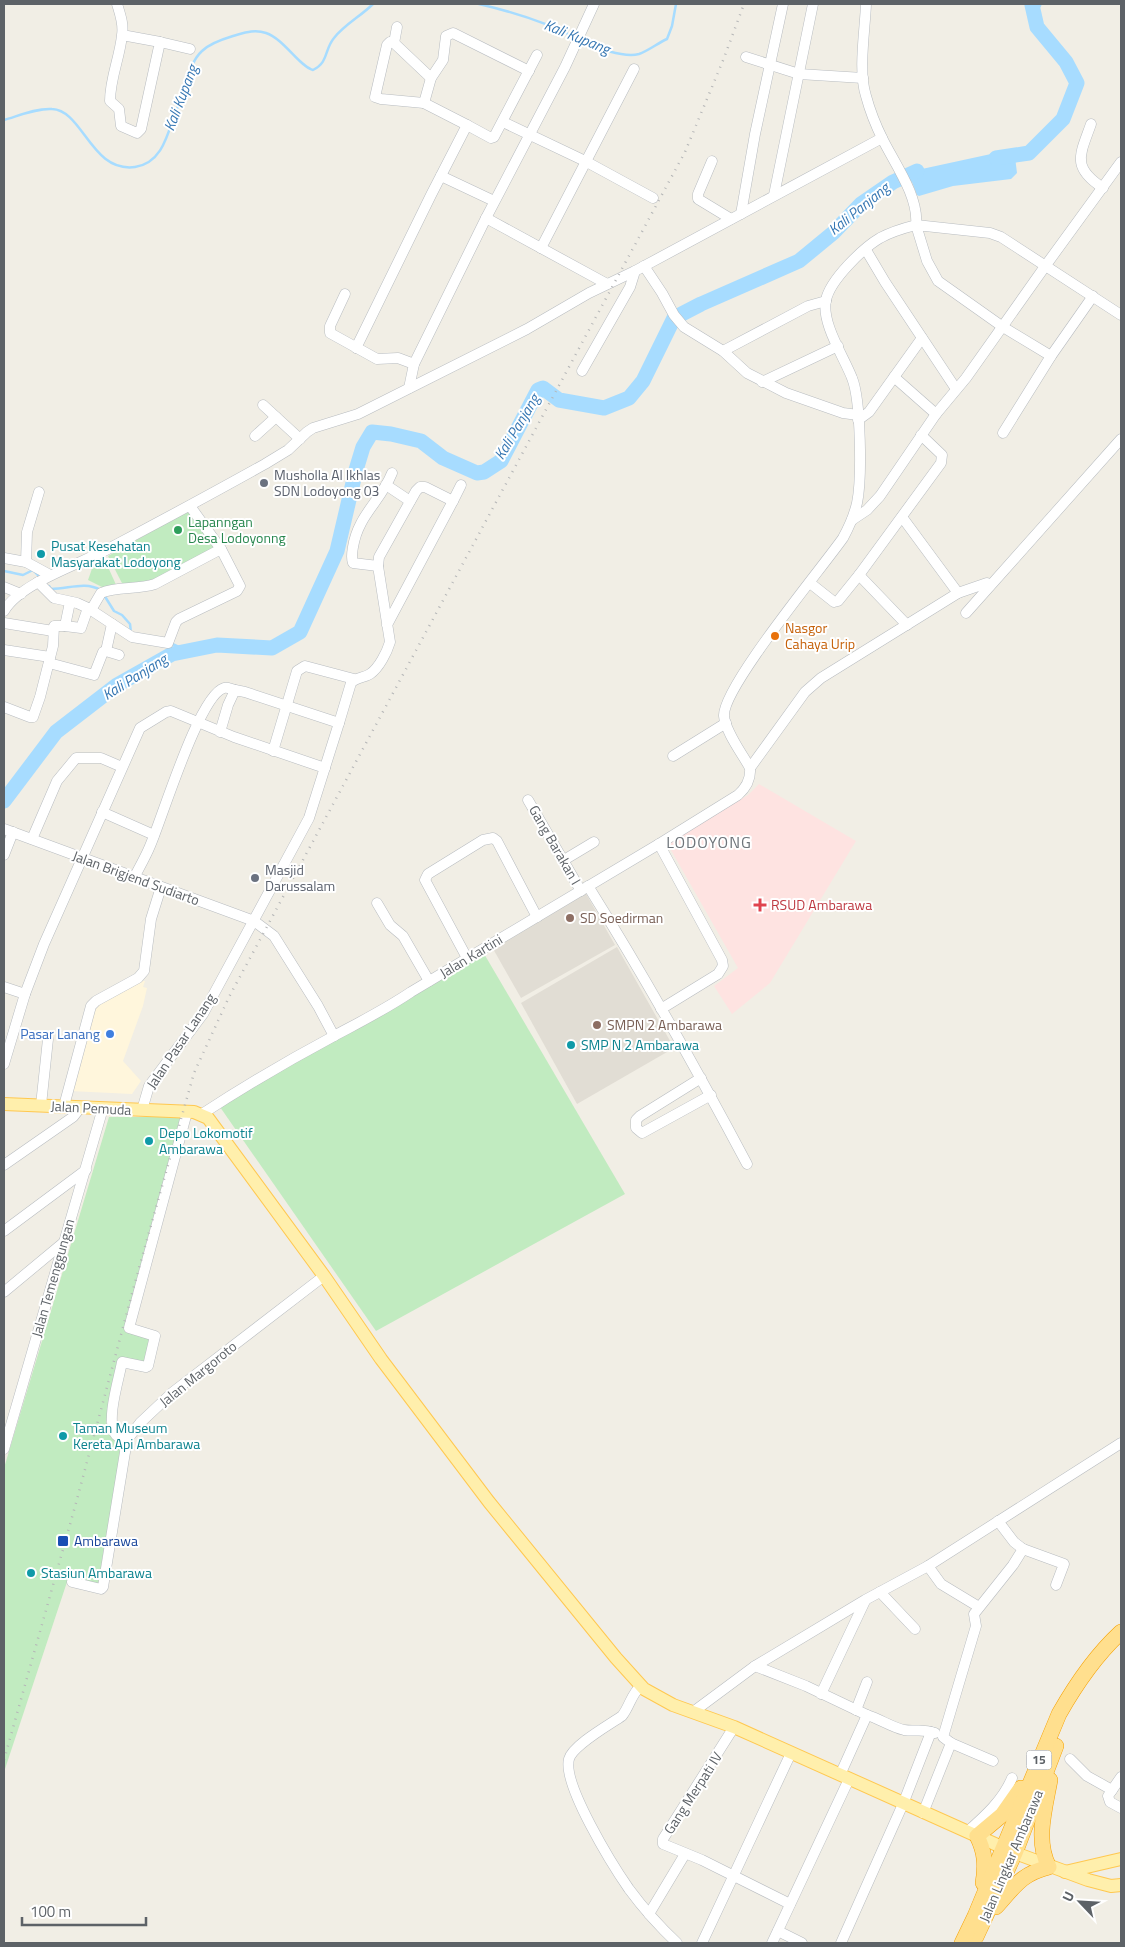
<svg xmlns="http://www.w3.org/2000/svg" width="1125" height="1947" viewBox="0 0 1125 1947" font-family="'Titillium Web',sans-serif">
<rect width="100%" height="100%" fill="#f1eee5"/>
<!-- commercial -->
<polygon fill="#fff6dc" points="143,981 145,981 143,987 147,988 143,1006 123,1061 141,1081 132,1094 70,1091 95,1007"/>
<!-- education -->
<g fill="#e1ddd4">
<polygon points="585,892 615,945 521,998 492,947"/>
<polygon points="617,947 674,1048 577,1104 521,1003"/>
</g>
<!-- medical -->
<polygon fill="#fee3e1" points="759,784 856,841 770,983 732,1014 714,986 738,968 667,843 748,795"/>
<!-- green -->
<g fill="#c1ebc0">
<polygon points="188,511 216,549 146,584 124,587 108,556"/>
<polygon points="104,558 117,587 104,588 88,580 94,563"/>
<polygon points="483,952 625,1194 376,1331 220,1107"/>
<polygon points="109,1117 182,1117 125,1329 153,1337 146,1365 119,1360 106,1422 121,1449 98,1585 68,1579 4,1772 4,1468"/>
</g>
<!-- water -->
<polygon fill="#a7dcff" points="1014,149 1017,173 1011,179 953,186 919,196 917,195 908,172"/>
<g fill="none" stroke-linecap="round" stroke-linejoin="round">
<!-- stream -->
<g stroke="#a7dcff" stroke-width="2.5">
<path d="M479,4C513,12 546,22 576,38"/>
<path d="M581,40C595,48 624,58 639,54C648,51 658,43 667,39L672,26L676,4"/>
<path d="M4,120C18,116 36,108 52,109C83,110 91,173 135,167C161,163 167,137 174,116C177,108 181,100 184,92C188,78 191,61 202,51C210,43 223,39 233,36C244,33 254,29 266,33C284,39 299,66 313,70C329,62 324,50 334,38C344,25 361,16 373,4"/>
<polyline points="4,571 23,575 33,570 40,577"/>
<path d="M49,586L51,589C69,589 84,581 101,590"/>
<polyline points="104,595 114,611 122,615 130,624 131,633"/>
<polyline points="170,643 179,647 184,651"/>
</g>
<!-- river -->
<g stroke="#a7dcff" stroke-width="15">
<polyline points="996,158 1029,153 1063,119 1077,83 1066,62 1037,27 1032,5 1034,4"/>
<polyline points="4,801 56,732 117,685 172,654 217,645 272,648 300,632 337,551 356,470 363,447 372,432 391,434 421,441 443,458 477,473 484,472 501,461 538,390 543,388 559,400 604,408 629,398 643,381 674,318 701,304 799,261 833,233 861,204 893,182 917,171"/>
</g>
<!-- minor casing -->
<g stroke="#b8bcc0" stroke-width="11">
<g id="minor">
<path d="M117,4C120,14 124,24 122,35C120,57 110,78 110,101L119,109L121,126L137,133L141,129L160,42L122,35"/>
<polyline points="160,42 190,49"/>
<polyline points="394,43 397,27"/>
<polyline points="746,57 799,74 863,78"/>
<polyline points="424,103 381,99 375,97 387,45 390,42 394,43 431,78"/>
<polyline points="503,122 585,161 653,198"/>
<path d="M1091,124C1080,155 1071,167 1103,188"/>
<polyline points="467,125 424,103 431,78 443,60 446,36 453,33 529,71"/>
<polyline points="712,161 698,194 698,199 731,219"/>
<polyline points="441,176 494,201"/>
<polyline points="774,195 813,4"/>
<polyline points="741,214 755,134 783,4"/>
<polyline points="486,218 607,284"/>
<polyline points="541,248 634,69"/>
<polyline points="866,250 885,282 956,389"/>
<polyline points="644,266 662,293 674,315 684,327 723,351 747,373 786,393 843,413 858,415"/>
<polyline points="345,294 330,326 330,333 377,359 398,358 414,364 409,388"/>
<polyline points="356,348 431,195 467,125 491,138 494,137 537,55"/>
<polyline points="723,351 808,306 826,301"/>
<polyline points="1051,356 1003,327 938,281 927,261 916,225 990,233 1001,237 1121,315"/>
<polyline points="414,364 486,218 565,67 594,4"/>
<polyline points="582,371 630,287 635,271"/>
<polyline points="894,377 936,414"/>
<polyline points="762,382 838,346"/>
<polyline points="263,405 300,439"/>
<polyline points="858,420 869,412 922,338"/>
<polyline points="1003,433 1051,356 1093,296"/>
<polyline points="255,436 276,417"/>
<polyline points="386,485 410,501"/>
<polyline points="453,501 461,485"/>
<polyline points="902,517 958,593"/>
<polyline points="852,520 867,510 880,496 936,414 966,378 1046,265 1121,162"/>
<polyline points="4,558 26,562 50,575"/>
<polyline points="26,562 27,532 39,492"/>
<path d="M378,566L353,563C351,558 352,553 353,547C358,515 381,501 392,473"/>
<polyline points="859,575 907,625"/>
<polyline points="38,582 54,598 77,603 88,608 132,637 168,643 176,622 179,619 237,591 240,586 221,549 190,506"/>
<polyline points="810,583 834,602 838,601 859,575 941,463 942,455 921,435"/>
<polyline points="4,587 21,594"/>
<path d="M91,610L101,593C118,586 137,590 155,584L221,549"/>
<path d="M4,611C20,583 80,564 108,549C161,521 213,493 265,464L288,450L307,432L313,428L358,414L527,329L589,293L635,271L882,138"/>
<polyline points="966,613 1121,439"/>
<polyline points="4,623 53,631"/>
<polyline points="65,626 81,628 88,608"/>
<polyline points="4,650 50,657"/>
<polyline points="106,651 112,624"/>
<polyline points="49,663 94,675 103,652 106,651 119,655"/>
<polyline points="4,707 30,717 33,717 40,697 53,646 54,626 65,626 70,602"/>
<path d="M339,723L351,683C356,677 364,678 370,674C379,668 387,652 390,642L378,566L379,557L416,491L420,487H425L453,501L387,625"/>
<polyline points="273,751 297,671 305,666 354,679"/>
<polyline points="673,756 726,723"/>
<polyline points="750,768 805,692 821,678 958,593 987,583"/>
<polyline points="528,800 581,891"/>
<polyline points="102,812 154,835"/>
<polyline points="4,829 254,921 274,936 318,1006 334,1036"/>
<polyline points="32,839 57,781 76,758 101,758 122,767"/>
<polyline points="659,844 722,960 723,966 718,974 661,1009"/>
<polyline points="4,855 13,832"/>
<polyline points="564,860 594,842"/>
<path d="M135,876C140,866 146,856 150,846C162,819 199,695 224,688C227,687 231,689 235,690"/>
<path d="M588,886C645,977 697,1070 747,1164"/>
<polyline points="377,903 390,925 403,936 429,981"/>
<polyline points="467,958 425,880 428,874 483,840 493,838 497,841 537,917"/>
<polyline points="4,987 25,994"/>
<polyline points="4,1064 25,994 44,944 140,728 166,712 171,711 234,737 325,768"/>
<polyline points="701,1078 640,1116 636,1120 636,1128 642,1133 711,1095"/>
<polyline points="41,1105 48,1039"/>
<polyline points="64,1106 91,1006 96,1001 138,978 144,971 151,919 161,887"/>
<polyline points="142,1110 149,1086 203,1014 309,818 339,723 245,692 235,690 228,705 220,732"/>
<path d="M202,1114C245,1086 289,1060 334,1036C360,1022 386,1009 411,992L659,844L738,795C747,787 751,779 750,768C743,755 725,731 724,716C722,688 822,568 843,538C849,527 854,516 857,503C862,479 861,400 852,378C844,357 821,323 826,300C830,280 863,248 880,238C891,232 904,228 916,225C919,197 895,164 883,140C876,126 870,111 866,96C858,72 865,30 866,4"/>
<polyline points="4,1165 73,1117 80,1108"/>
<polyline points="4,1231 86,1170"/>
<polyline points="4,1292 63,1243"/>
<path d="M127,1440C123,1439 119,1438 116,1435C105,1422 119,1379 122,1362L146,1367L148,1366L155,1336L129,1328L187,1112"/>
<polyline points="4,1449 103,1108"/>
<polyline points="1023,1549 1064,1564 1056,1585"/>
<polyline points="928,1566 941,1584 979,1607"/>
<polyline points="72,1582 101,1589 103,1587 127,1440 140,1423 173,1392 324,1276"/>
<polyline points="880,1592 915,1629"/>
<polyline points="755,1666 806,1686 867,1715 840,1775"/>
<path d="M641,1686C631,1694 630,1706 622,1716C609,1725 573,1745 569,1759C562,1784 613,1866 629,1889C643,1908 660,1927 677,1943"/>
<polyline points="821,1694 865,1601"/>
<polyline points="856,1710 867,1682"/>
<polyline points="693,1712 755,1666 865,1600 928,1566 1121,1443"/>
<path d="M867,1715C880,1719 891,1727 904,1730C916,1732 921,1728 935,1733"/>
<polyline points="734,1727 663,1839 663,1844 702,1860 790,1904"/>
<polyline points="1070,1759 1087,1776 1112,1790"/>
<polyline points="993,1761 951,1743 943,1737 976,1626 974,1614 1013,1565 1023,1549 1014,1542 998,1521"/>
<polyline points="1121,1777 1108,1796 1110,1802 1121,1808"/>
<polyline points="923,1813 951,1743"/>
<path d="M967,1832C985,1816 1003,1800 1012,1778"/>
<polyline points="649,1914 685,1854"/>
<polyline points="778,1931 802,1943"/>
<polyline points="702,1943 791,1753"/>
<polyline points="772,1943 849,1779"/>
<polyline points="841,1943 903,1804 931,1732"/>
</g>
</g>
<!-- major casing -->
<g stroke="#ffc850" stroke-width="14">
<g id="major">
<polyline points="4,1104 194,1112 208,1118 324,1276 381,1359 489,1502 616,1658 644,1689 673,1705 734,1727 1015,1853 1088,1880 1111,1886 1121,1885"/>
<polyline points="1065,1872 1121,1859"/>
</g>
</g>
<!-- highway casing -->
<g stroke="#f6a100" stroke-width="16">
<g id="highway">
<path d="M983,1883C986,1865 985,1852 977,1836L1002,1815L1021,1788"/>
<path d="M996,1907C1015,1886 1021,1874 1049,1867C1035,1841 1045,1808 1050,1780"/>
<polyline points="976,1937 1015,1853 1056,1746"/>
<path d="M962,1943L975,1916L1059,1714C1076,1684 1096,1655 1121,1632"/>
</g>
</g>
<!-- minor -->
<use href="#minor" stroke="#fff" stroke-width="10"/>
<!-- major -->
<use href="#major" stroke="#ffefac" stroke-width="12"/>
<!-- highway -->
<use href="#highway" stroke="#ffdf8e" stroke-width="15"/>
<!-- rail -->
<polyline stroke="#b5b6b7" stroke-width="2.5" stroke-dasharray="1 6" stroke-linecap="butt" points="4,1760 76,1503 137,1275 194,1073 229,997 685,152 724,58 744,4"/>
</g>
<!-- markers -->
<g fill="#6b7280" stroke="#fff" stroke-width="2">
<circle cx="264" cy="483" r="5"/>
<circle cx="255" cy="878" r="5"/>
</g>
<circle fill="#2e9e5b" stroke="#fff" stroke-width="2" cx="178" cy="530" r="5"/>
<g fill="#0f9aa8" stroke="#fff" stroke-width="2">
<circle cx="41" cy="554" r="5"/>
<circle cx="571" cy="1045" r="5"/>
<circle cx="149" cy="1141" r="5"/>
<circle cx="63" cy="1436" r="5"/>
<circle cx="31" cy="1573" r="5"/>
</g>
<circle fill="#e8710a" stroke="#fff" stroke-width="2" cx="775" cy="636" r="5"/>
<path fill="#e0444e" stroke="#fff" stroke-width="2" d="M757.5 897.5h5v5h5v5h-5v5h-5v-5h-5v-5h5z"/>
<g fill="#8d6e63" stroke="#fff" stroke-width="2">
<circle cx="570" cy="918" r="5"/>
<circle cx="597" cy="1025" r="5"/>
</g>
<circle fill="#3f7fe0" stroke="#fff" stroke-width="2" cx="110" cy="1034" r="5"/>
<rect fill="#1a4fb4" stroke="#fff" stroke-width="2" x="57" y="1535" width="12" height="12" rx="2.5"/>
<g text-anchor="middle" stroke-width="4" stroke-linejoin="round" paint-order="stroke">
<!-- shield labels -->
<rect fill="#fff" stroke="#8e9195" stroke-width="1" x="1026.5" y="1750.5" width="25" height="19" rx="4"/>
<g font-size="12" font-weight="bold" fill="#5d6267">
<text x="1039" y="1764">15</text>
</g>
<!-- worship labels -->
<g font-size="14" fill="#5b616d" stroke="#fff" text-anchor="start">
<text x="274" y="480">Musholla Al Ikhlas<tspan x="274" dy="16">SDN Lodoyong 03</tspan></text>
<text x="265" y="875">Masjid<tspan x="265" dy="16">Darussalam</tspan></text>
</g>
<!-- leisure labels -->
<g font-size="14" fill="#27864d" stroke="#fff" text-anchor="start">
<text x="188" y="527">Lapanngan<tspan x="188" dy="16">Desa Lodoyonng</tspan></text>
</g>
<!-- culture labels -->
<g font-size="14" fill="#0d838f" stroke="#fff" text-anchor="start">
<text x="51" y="551">Pusat Kesehatan<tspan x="51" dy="16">Masyarakat Lodoyong</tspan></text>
<text x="581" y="1050">SMP N 2 Ambarawa</text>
<text x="159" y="1138">Depo Lokomotif<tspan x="159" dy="16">Ambarawa</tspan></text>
<text x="73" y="1433">Taman Museum<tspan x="73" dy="16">Kereta Api Ambarawa</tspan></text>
<text x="41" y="1578">Stasiun Ambarawa</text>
</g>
<!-- food labels -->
<g font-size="14" fill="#c56008" stroke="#fff" text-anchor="start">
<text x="785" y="633">Nasgor<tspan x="785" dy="16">Cahaya Urip</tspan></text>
</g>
<!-- street labels -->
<g font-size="14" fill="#5d6267" stroke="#fff">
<text transform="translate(555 845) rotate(60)" y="5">Gang Barakan I</text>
<text transform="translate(136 878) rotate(20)" y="5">Jalan Brigjend Sudiarto</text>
<text transform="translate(471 956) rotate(-31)" y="5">Jalan Kartini</text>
<text transform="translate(181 1041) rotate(-56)" y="5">Jalan Pasar Lanang</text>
<text transform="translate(91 1108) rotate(3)" y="5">Jalan Pemuda</text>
<text transform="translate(53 1278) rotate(-74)" y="5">Jalan Temenggungan</text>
<text transform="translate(198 1374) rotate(-39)" y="5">Jalan Margoroto</text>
<text transform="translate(693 1793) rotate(-57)" y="5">Gang Merpati IV</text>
<text transform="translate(1011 1856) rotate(-67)" y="5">Jalan Lingkar Ambarawa</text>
</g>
<!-- health labels -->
<g font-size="14" fill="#be3a42" stroke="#fff" text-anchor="start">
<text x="771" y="910">RSUD Ambarawa</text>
</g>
<!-- education labels -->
<g font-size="14" fill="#785e54" stroke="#fff" text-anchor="start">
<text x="580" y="923">SD Soedirman</text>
<text x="607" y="1030">SMPN 2 Ambarawa</text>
</g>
<!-- shop labels -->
<g font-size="14" fill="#366cbe" stroke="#fff" text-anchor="end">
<text x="100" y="1039">Pasar Lanang</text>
</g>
<!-- transit labels -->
<g font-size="14" fill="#164399" stroke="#fff" text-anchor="start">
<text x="74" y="1546">Ambarawa</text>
</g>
<!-- water labels -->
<g font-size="15" font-style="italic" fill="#3677b3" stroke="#fff">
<text transform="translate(577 37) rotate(22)" y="5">Kali Kupang</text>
<text transform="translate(181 98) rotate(-69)" y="5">Kali Kupang</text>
<text transform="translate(859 209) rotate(-39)" y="5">Kali Panjang</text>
<text transform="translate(517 427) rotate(-59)" y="5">Kali Panjang</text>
<text transform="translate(135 677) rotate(-32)" y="5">Kali Panjang</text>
</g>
<!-- quarter labels -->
<g font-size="16" letter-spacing="1" fill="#6e747a" stroke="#fff">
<text x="709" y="848">LODOYONG</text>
</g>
</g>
<!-- border -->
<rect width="1125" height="1947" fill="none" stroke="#5d6267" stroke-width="10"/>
<!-- north arrow -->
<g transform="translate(1080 1902) rotate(295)" stroke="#ffffff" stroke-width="4" paint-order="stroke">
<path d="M0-4L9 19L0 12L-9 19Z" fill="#5d6267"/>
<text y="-8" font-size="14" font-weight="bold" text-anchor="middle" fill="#5d6267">U</text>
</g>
<!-- scale -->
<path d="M22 1917v8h124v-8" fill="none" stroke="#5d6267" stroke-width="2.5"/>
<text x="30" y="1917" font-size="15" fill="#5d6267" stroke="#ffffff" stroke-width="4" paint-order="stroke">100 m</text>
</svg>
